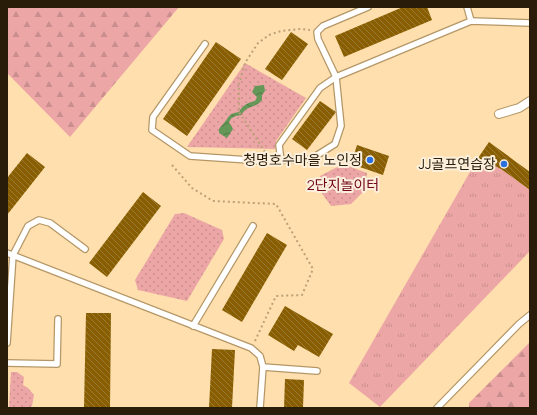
<svg xmlns="http://www.w3.org/2000/svg" width="537" height="415" viewBox="0 0 537 415" font-family="Manrope,'Noto Sans KR',sans-serif">
<defs>
<pattern id="grass-tufts" width="24" height="20" patternUnits="userSpaceOnUse"><rect width="24" height="20" fill="#eca6a6"/><path d="M3 7l-1-3M5 7V3M7 7l1-3M15 17l-1-3M17 17v-4M19 17l1-3" fill="none" stroke="#ca8e8e"/></pattern>
<pattern id="forest-firs" width="22" height="20" patternUnits="userSpaceOnUse"><rect width="22" height="20" fill="#eca6a6"/><path d="M5 1l3.5 6h-7zM16 11l3.5 6h-7z" fill="#ca8e8e"/></pattern>
<pattern id="park-dots" width="8" height="8" patternUnits="userSpaceOnUse"><rect width="8" height="8" fill="#eca6a6"/><path d="M2 2h.1M6 6h.1" fill="none" stroke="#ca8e8e" stroke-width="1.8" stroke-linecap="round"/></pattern>
<pattern id="water-waves" width="16" height="10" patternUnits="userSpaceOnUse"><rect width="16" height="10" fill="#659858"/><path d="M0 5q4-4 8 0t8 0" fill="none" stroke="#537b47"/></pattern>
<pattern id="building-back-hatch" width="6" height="6" patternUnits="userSpaceOnUse"><rect width="6" height="6" fill="#885e00"/><path d="M-1 5l2 2M0 0l6 6M5-1l2 2" fill="none" stroke="#987a36"/></pattern>
</defs>
<rect width="100%" height="100%" fill="#ffdfad"/>
<!-- grass -->
<polygon fill="url(#grass-tufts)" points="478,158 501,169 530,190 530,251 380,407 349,383"/>
<!-- forest -->
<g fill="url(#forest-firs)">
<polygon points="7,7 179,7 70,137 7,73"/>
<polygon points="530,342 530,408 469,408 469,403"/>
</g>
<!-- park -->
<g fill="url(#park-dots)">
<polygon points="245,63 306,98 276,141 275,149 187,147"/>
<polygon points="343,164 367,173 365,190 351,204 331,206 321,192 320,176"/>
<polygon points="184,213 222,230 224,239 187,301 138,290 135,280 175,214"/>
<polygon points="11,372 17,372 24,377 23,385 28,388 34,395 32,406 28,408 9,408"/>
</g>
<!-- water -->
<path fill="url(#water-waves)" d="M264,85L265,91L262,95V100C255,109 248,104 241,115C234,116 231,117 229,123L231,125L233,129L227,138L219,133V129C220,127 222,126 223,124C230,117 227,114 239,112C243,105 247,103 255,101L257,97L252,92L255,86Z"/>
<!-- building -->
<g fill="url(#building-back-hatch)">
<polygon points="403,7 427,7 432,20 344,57 335,36"/>
<polygon points="291,32 308,44 282,80 265,69"/>
<polygon points="216,42 241,59 187,136 163,119"/>
<polygon points="320,101 336,112 307,150 292,139"/>
<polygon points="489,142 530,172 530,190 501,169 478,158"/>
<polygon points="357,145 389,156 383,175 351,164"/>
<polygon points="27,153 45,167 7,215 7,178"/>
<polygon points="143,192 161,206 107,277 89,263"/>
<polygon points="267,233 287,245 242,322 222,310"/>
<polygon points="285,306 333,334 319,357 298,345 294,351 268,335"/>
<polygon points="86,313 111,313 110,408 84,408"/>
<polygon points="212,349 235,350 232,408 209,408"/>
<polygon points="285,379 304,380 303,408 284,408"/>
</g>
<g fill="none" stroke-linecap="round" stroke-linejoin="round">
<!-- service casing -->
<g stroke="#b59767" stroke-width="8">
<g id="service">
<polyline points="467,7 471,21"/>
<polyline points="205,44 153,117 152,130 190,156 263,161 311,159 335,144 341,126 336,77 318,39 317,32 323,26 368,7"/>
<polyline points="281,161 279,145 320,88 336,77 471,21 530,23"/>
<polyline points="7,253 251,348 260,356 263,367 260,408"/>
<polyline points="193,326 253,226"/>
<polyline points="7,343 13,255 28,226 39,220 50,223 85,249"/>
<polyline points="7,363 57,364 58,319"/>
<polyline points="263,367 317,371"/>
<polyline points="437,408 519,324 530,315"/>
</g>
</g>
<!-- pedestrian casing -->
<g stroke="#b59767" stroke-width="10">
<polyline id="pedestrian" points="499,114 519,108 530,101"/>
</g>
<!-- path -->
<g stroke="#baa178" stroke-width="2" stroke-dasharray="2 3" stroke-linecap="butt">
<polyline points="265,152 239,112 239,84 245,63 258,43 269,35 281,31 300,29 310,30"/>
<polyline points="172,165 192,188 213,201 276,204 313,269 302,295 276,296 255,341"/>
</g>
<!-- service -->
<use href="#service" stroke="#fff" stroke-width="5.5"/>
<!-- pedestrian -->
<use href="#pedestrian" stroke="#fff" stroke-width="8"/>
</g>
<!-- markers -->
<g fill="#2a71dd" stroke="#fcf0dc" stroke-width="1.5">
<circle cx="370" cy="160" r="4"/>
<circle cx="504" cy="164" r="4"/>
</g>
<g text-anchor="middle" stroke-width="4" stroke-linejoin="round" paint-order="stroke">
<!-- poi labels -->
<g font-size="14" fill="#291d09" stroke="#fcf0dc" text-anchor="end">
<text x="362" y="165">청명호수마을 노인정</text>
<text x="496" y="169">JJ골프연습장</text>
</g>
<!-- park labels -->
<g font-size="14" fill="#72051c" stroke="#fcf0dc">
<text x="343" y="190">2단지놀이터</text>
</g>
</g>
<!-- border -->
<rect width="537" height="415" fill="none" stroke="#291d09" stroke-width="16"/>
</svg>
